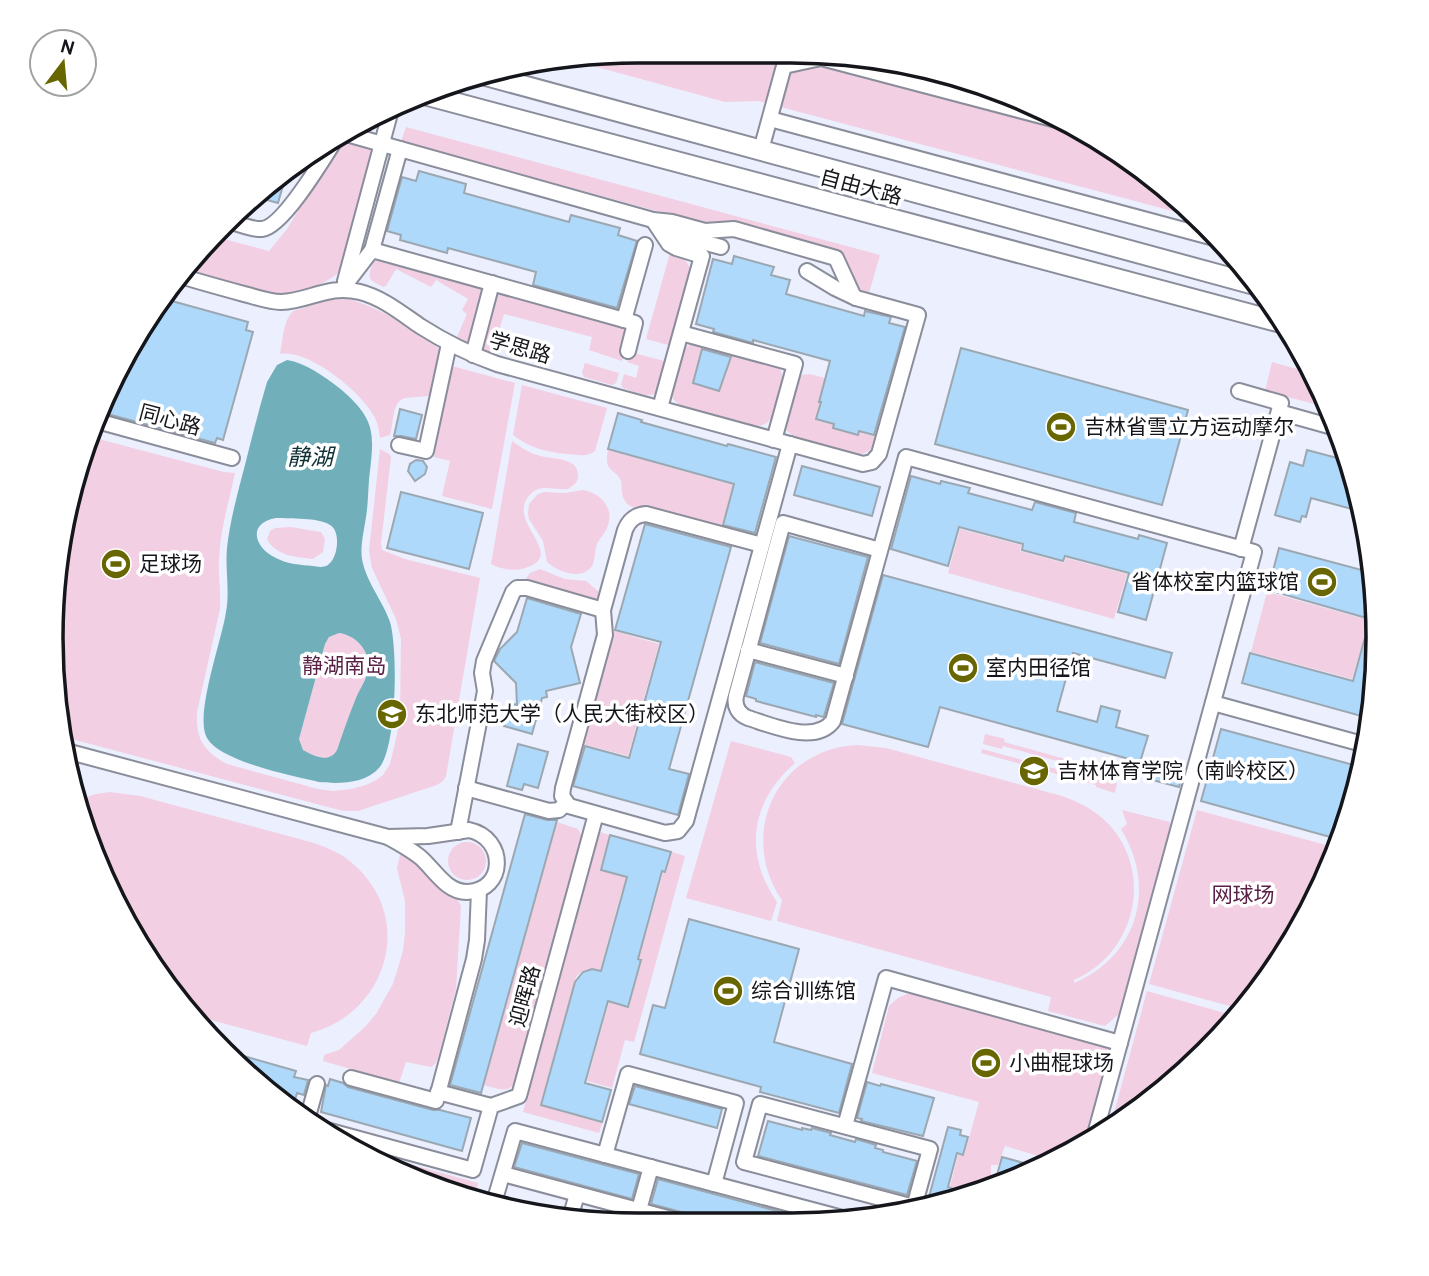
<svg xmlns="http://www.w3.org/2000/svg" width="1429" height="1276" viewBox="0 0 1429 1276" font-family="Overpass,'Noto Sans SC',sans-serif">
<rect width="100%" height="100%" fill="#eceffe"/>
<!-- green -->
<g fill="#f2cfe3">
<polygon points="638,51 905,62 1085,130 1178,197 1199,218 758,101 725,102 564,58"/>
<polygon points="406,127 880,255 869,293 859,289 842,256 705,224 401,142"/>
<path d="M344,140L373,148L374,151L341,270C329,284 293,296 274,295L182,270L216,237L269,251L287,229L339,143Z"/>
<path d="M670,253C681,256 688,260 691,272L672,346L646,339Z"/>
<path d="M377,259L483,288L484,290L470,341L466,343L457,337L467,314L462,310L468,299L436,280L431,287L396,269L386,286L383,287C380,285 371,281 370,278C368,272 373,262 377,259Z"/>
<polygon points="499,292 628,328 630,331 622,361 589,350 592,337 504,314 493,352 489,353 483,351 481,347 496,294"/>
<path d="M348,299C383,308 411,330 441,350L431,392L429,396C421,397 412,397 405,398C391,402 394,424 390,435L380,438C379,430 378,423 374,416C361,392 309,349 280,354C283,340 283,321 293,311L330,300Z"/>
<path d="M695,342L774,364C781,369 783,373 783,381C778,398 777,427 755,426L682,406C674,402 672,398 671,389L684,348Z"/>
<path d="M630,352L668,362L659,392C648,399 635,392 623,388L621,385L624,374L636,378L639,366L627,362Z"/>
<polygon points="1272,362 1315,374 1329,408 1265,391"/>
<polygon points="585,363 619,373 616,383 612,385 584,377 582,373"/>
<polygon points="452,366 515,383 492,509 442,496 450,461 434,457"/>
<path d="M809,374L825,378L818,402L820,403L816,420L876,437C873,447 870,454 858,454L795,437L787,431L784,423L796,381L802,375Z"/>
<path d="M522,385L607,408L595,451C586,458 577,454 567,454C546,452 530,448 513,435Z"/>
<path d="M91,437L224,472L235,473C229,502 220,530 219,559C218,576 221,592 220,609L197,712C196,740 203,750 227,764L318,789L333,791L351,789L366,785L376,780L383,775L390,764L397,734L400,717L401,639L396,619L372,568L369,551L380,449L389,454L391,457L381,543L382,550L405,559L480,578L446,776L443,781L437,785L358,811H343L64,737L51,638L62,523Z"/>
<path d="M512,441C520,447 528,452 537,455C550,460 579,456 578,476C578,482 574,485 568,489C554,491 539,482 528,497C508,523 565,553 528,567C515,572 503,570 491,564Z"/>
<path d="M608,450L733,485L721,529L643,508C633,509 624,505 622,493C621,491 622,483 621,481C616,468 603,473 608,450Z"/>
<path d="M583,490C600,493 614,507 608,525C606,533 600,537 597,544C594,551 596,559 592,566C582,581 558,572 547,562L543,541L529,519L528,514L529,504L538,494L544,492L565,493Z"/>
<path d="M291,527L321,532L325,539L323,552L313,559C296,557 276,556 267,539L270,531L275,528Z"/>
<polygon points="960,529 1021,545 1020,551 1064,563 1066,558 1127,574 1114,619 948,573"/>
<polygon points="540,569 565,579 586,581 599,592 597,600 525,580 530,573"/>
<polygon points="1267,592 1369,620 1352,679 1251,652"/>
<polygon points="614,631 659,644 628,756 582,744"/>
<path d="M339,633C347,634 352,637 358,642C379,662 361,686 352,708C347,722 342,736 337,750C329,764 314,756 303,750L299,739L325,644L329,637Z"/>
<polygon points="985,734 1005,739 1004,742 1119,774 1118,778 1003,746 1002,749 983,744"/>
<path d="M731,741L791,757L795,763C751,801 743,853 777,902L771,921L686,898Z"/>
<path d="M857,745L886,748L1062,796C1076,801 1089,807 1101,817C1156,864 1139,952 1074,980V983C1138,956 1157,887 1121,829L1127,824L1122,810L1170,822L1171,826L1119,1014L1105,1026L1048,1011L1051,997L777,921L782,900C748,852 761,783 815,756C828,749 842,746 857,745Z"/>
<polygon points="982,749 1097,780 1098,778 1117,783 1115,793 1096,787 1096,785 981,753"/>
<path d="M110,792L140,796L314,843C328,848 341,853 352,863C416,917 388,1012 311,1033L307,1046L189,1014L111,898L75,801L96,794Z"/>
<polygon points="1197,810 1337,848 1299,932 1244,1010 1149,984"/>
<path d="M557,822L578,829L582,837V842L515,1083C507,1094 496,1088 484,1085Z"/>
<path d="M600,832L609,835L600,870L631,879L628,891L622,890L600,970C590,968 583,969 576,977L540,1105L602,1123L599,1133L523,1112Z"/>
<circle cx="467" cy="861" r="19"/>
<polygon points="672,852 685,856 634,1042 625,1040 612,1088 587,1081 609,1002 629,1007 642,959 639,958 663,873 666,873"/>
<path d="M403,853C422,869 436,888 458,900L461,906L456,989L438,1058L435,1064L431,1067L406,1062L399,1083L323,1061L324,1055L339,1050L365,1027L376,1014L393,984L403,951L405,934V901L397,868L400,855Z"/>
<polygon points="1147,991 1239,1017 1232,1026 1148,1104 1110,1128"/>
<polygon points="907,994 919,994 1108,1046 1110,1049 1110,1056 1087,1142 1045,1167 1041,1157 1005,1146 998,1165 991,1165 991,1176 988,1188 961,1198 963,1190 950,1187 958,1155 964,1156 979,1102 872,1073 889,1006 898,998"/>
<polygon points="351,1148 478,1183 474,1201 379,1165"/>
</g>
<!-- water -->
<path fill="#71b0ba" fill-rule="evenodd" d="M287,360C306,363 323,376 338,387C378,420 374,434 369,480C368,493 368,505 366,517C364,531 360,546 362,559C366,582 383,601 390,622C398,648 397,748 379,768C365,784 338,784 319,782C291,775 221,762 207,738C194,716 222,640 226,612C230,591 225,570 227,548C230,520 238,492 245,465C252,437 259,409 267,382L277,365ZM276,518C290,519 318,517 330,525C341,531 338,557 329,564C325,568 318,567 313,566C301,565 287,564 276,558C254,548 247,523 276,518ZM339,633C355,635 370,650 368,667C368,678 360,688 356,698C349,715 343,732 337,750C329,764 314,756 303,750L299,739L325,644L329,637Z"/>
<!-- building -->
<g fill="#aed9fb" stroke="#9ca8b1" stroke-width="2">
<polygon points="288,168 278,203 256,197 280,172"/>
<polygon points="419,171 466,184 464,193 569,222 571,215 620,228 618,235 637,241 617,308 533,285 536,272 448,248 447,253 400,240 401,235 387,231 402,177 416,181"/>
<polygon points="734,256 774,267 771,275 790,280 786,294 864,316 865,311 891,317 889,323 905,327 874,435 859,431 858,435 833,428 834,424 816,419 821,402 819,402 830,361 753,340 753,343 713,332 714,329 696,324 713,259 732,264"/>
<polygon points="161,298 248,322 246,330 253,332 223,440 217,438 215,443 100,412 111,379"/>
<polygon points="961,348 1188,410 1162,505 935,444"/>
<polygon points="702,349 731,357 719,391 693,383"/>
<polygon points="400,409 422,415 416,439 401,436 394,436"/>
<polygon points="618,413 642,420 641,422 727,446 728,444 776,457 755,533 723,525 734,484 608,449"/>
<polygon points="1307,450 1349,461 1358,486 1363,512 1311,498 1306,517 1302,516 1300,522 1275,515 1290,462 1303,466"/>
<polygon points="416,460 423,461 427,467 425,474 415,481 408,471 410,464"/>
<polygon points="802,466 880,487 872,516 794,495"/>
<polygon points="911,476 940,484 941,481 970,488 968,493 1032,510 1035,502 1076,513 1074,522 1138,539 1139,535 1167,543 1146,620 1118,612 1129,573 1065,556 1063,561 1022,550 1023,544 959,527 948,566 891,549"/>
<polygon points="401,492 483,513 469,569 387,548"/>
<polygon points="645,524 731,547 669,769 689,774 678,815 573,786 585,746 629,758 661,642 615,630"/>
<polygon points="789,536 868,557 839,664 760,643"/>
<polygon points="1279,548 1373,573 1377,600 1372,719 1242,683 1250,653 1353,681 1370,619 1268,590"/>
<polygon points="883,575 1172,653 1165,678 1073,653 1057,711 1097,722 1101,706 1120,711 1116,727 1148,736 1140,762 940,707 928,747 842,724"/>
<polygon points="527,598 581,614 571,647 580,683 546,691 547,697 542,698 532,734 504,726 511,703 517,705 516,683 494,661 500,649 517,632"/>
<polygon points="755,662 834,683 824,716 823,717 816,715 816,717 756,701 756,699 746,696"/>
<polygon points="1221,729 1361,767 1349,818 1341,840 1201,801"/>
<polygon points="518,744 548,752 538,788 524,784 522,790 507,786"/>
<polygon points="1149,763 1183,772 1179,787 1145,778"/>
<polygon points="525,814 547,820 557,820 481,1093 450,1085"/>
<polygon points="610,835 671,852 665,872 662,871 638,959 641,960 628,1007 608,1001 585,1083 611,1090 602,1122 541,1105 575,982 583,972 592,969 601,971 627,877 601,870"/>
<polygon points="689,919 799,949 774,1042 852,1064 839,1113 760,1092 761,1087 640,1054 653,1005 665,1008"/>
<polygon points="223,1050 296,1071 294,1077 308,1080 304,1095 297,1093 293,1106 279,1102"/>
<polygon points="330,1079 343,1083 348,1087 433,1110 440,1110 471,1118 462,1151 321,1112 326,1085 328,1086"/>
<polygon points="867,1082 880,1086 881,1084 934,1098 923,1136 861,1121 862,1119 857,1118"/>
<polygon points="635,1086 722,1109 717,1128 629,1104"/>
<polygon points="768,1121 802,1130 802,1128 811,1130 812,1128 831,1133 830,1135 855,1142 856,1139 876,1145 875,1148 883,1150 883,1152 917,1161 907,1195 758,1156"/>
<polygon points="948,1127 961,1130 960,1135 968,1137 963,1155 957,1153 948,1187 959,1191 956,1200 943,1205 926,1208"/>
<polygon points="522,1143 639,1174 632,1199 514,1167"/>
<polygon points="1002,1157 1042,1168 1012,1179 997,1175"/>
<polygon points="658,1179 822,1223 822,1224 717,1224 698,1219 692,1215 651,1204"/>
</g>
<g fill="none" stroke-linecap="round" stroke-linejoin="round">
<!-- minor casing -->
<g stroke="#8a8d9a" stroke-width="18">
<g id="minor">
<polyline points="825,59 1064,122"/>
<polyline points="770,119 1218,239"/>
<polyline points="761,150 784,66 821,58"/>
<polyline points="653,220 669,244 676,248 702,256 660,408"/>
<path d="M231,222C240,224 253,230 262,229C283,227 325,156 337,137"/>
<polyline points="659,224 673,234 721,247"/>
<polyline points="372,250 400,149"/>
<polyline points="807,271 835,288 856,298"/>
<path d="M177,275C200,282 222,288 244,294C256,297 269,302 281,302C310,301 328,284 360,292C383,298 401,313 420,326C445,342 469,354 497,364L863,464L872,462L879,454L918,315L856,298L853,295L836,258L734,229L705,231L672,222L653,220L343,133"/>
<polyline points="345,281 392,106"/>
<polyline points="342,289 372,250 635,323 628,351"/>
<polyline points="624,320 645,245"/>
<polyline points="681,333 795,364 774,440"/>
<polyline points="473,355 492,283"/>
<polyline points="1239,391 1281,403 1241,549"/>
<polyline points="1279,412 1336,428"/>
<polyline points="97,421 232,458"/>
<polyline points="399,445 426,451 449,344"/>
<path d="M762,545L646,514C635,515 629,520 625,530L603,610L605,635L563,788L562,796L569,806L665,833L678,831L686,821L790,444"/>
<path d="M880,550L783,523L736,696C734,706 738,714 748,718C771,725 815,745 833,721L906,457L1254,552L1094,1138"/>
<polyline points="748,650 846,676"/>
<polyline points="1213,703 1366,745"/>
<polyline points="66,751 388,837"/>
<polyline points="466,788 549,811 559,810 566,803"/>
<path d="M469,830C507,838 506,891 467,892C446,892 435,870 420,857C410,849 399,843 388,837L428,836Z"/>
<polyline points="458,832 485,691 482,673 484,661 513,592 517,588 527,588 603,610"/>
<polyline points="351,1078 436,1101 474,959 477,940 479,890"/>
<polyline points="438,1092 491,1106"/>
<polygon points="760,1104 930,1149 914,1207 744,1162"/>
<polyline points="307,1120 317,1084"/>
<polyline points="845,1126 886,978 1120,1043"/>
<polyline points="319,1128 473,1170 491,1106 519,1096 596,814"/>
<polyline points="605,1155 628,1074 736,1103 714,1184"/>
<polyline points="503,1174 690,1224"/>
<polyline points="493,1206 515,1131 850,1220"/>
<polyline points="570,1219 577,1194"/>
<polyline points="635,1224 651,1167"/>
</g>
</g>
<!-- major casing -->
<g stroke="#8a8d9a" stroke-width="23">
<g id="major">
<polyline points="484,75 1260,286"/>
<polyline points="426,95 1283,323"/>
</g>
</g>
<!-- minor -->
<use href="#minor" stroke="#fff" stroke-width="14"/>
<!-- major -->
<use href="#major" stroke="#fff" stroke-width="19"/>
</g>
<!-- icons -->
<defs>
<g id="stadium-disc" transform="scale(1.575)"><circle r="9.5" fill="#686600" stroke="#fff"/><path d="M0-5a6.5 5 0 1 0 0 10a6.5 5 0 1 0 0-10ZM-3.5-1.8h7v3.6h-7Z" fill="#fff"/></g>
<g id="university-disc" transform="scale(1.575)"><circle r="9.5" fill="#686600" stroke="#fff"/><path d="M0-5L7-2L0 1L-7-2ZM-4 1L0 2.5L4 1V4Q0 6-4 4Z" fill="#fff"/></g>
</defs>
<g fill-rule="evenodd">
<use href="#stadium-disc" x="1061" y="427"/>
<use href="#stadium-disc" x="116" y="564"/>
<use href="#stadium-disc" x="1322" y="582"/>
<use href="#stadium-disc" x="963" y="668"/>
<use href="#university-disc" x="392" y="714"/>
<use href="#university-disc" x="1034" y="771"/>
<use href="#stadium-disc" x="728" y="991"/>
<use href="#stadium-disc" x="986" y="1063"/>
</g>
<g text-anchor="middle" stroke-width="7" stroke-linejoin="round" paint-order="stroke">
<!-- street labels -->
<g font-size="21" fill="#15161b" stroke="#fff">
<text transform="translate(861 187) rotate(15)" y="7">自由大路</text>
<text transform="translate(520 348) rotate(16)" y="7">学思路</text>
<text transform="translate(170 420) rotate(15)" y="7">同心路</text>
<text transform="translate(525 996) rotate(-75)" y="7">迎晖路</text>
</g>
<!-- poi labels -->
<g font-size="21" fill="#15161b" stroke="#fff" text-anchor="start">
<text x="1084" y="434">吉林省雪立方运动摩尔</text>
<text x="139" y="571">足球场</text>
<text x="1299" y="589" text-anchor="end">省体校室内篮球馆</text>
<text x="986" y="675">室内田径馆</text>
<text x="415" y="721">东北师范大学（人民大街校区）</text>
<text x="1057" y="778">吉林体育学院（南岭校区）</text>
<text x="751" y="998">综合训练馆</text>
<text x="1009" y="1070">小曲棍球场</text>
</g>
<!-- park labels -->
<g font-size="21" fill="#5a2146" stroke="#fff">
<text x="344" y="673">静湖南岛</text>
<text x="1243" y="902">网球场</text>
</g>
<!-- water labels -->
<g font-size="23" font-style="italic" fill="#103035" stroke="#fff">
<text x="310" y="465">静湖</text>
</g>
</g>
<!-- crop -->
<path d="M0 0H1429V1276H0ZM638 63H791A575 575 0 0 1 1366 638V638A575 575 0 0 1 791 1213H638A575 575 0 0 1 63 638V638A575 575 0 0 1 638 63Z" fill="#fff" fill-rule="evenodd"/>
<path fill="none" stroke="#15161b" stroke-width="3.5" d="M638 63H791A575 575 0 0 1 1366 638V638A575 575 0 0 1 791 1213H638A575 575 0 0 1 63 638V638A575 575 0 0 1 638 63Z"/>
<!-- north arrow -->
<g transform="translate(63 63) rotate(16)"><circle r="33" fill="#ffffff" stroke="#a1a2a4" stroke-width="2"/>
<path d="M0-5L12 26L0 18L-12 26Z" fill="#686600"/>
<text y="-10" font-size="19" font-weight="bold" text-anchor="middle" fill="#15161b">N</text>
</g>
</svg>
